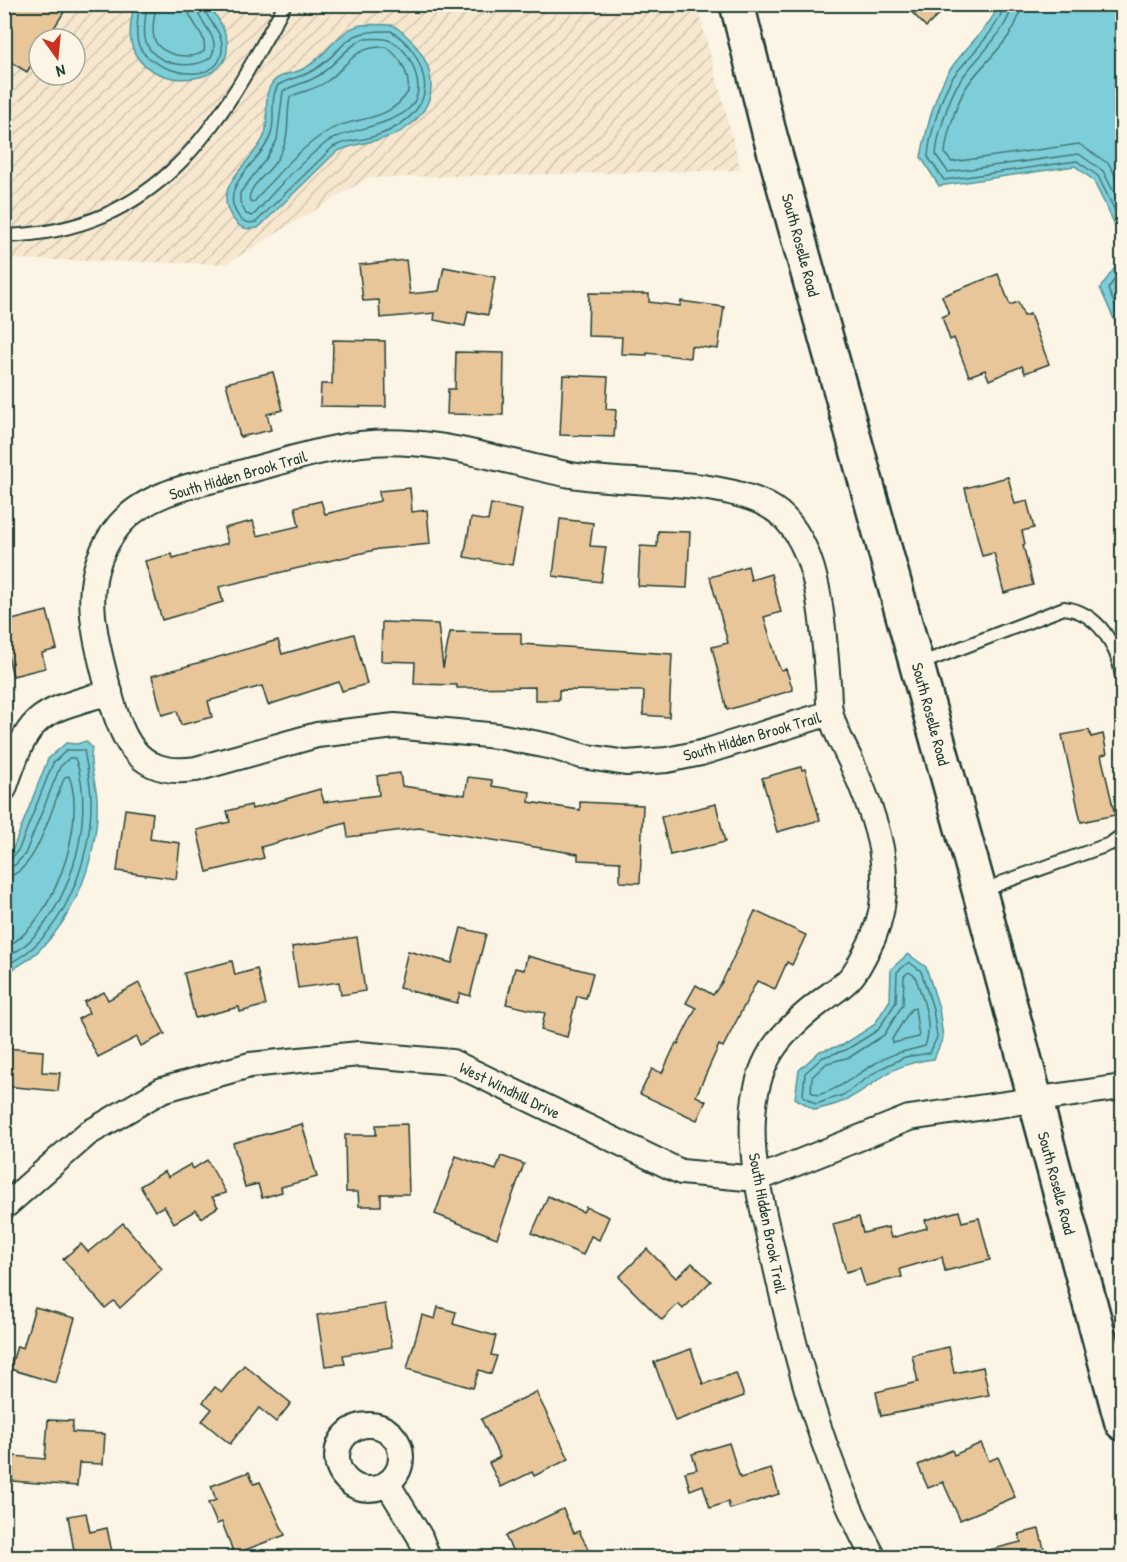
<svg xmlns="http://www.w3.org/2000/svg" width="1127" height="1562" viewBox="0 0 1127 1562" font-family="'Patrick Hand',sans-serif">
<defs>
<pattern id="industrial-furrows" width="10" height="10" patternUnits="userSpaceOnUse" patternTransform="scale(1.5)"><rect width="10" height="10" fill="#f6e7ce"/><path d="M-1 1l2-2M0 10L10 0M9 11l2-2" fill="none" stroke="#d2c7b2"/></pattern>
</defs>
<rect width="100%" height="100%" fill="#fcf5e5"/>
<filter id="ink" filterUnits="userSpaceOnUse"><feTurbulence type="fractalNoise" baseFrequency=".0167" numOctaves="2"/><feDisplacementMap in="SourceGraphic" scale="12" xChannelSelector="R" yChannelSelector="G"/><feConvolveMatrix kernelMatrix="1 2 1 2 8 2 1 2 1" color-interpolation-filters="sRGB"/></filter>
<g filter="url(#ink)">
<!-- industrial -->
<path fill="url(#industrial-furrows)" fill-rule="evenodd" d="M5,5H697L741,170L368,178L226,264L5,259ZM39,39H75V75H39Z"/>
<!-- water -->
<g fill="#7dced8" stroke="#579496" stroke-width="1.5">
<path d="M134,4L208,5C275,86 148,101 132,46C128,33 132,17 134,4Z"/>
<path d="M999,5H1122V239L1093,180L1075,166L939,186L921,157C926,131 933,100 946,76C961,50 987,32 999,5Z"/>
<path d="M393,25C431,51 449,97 406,128C385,143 357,141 336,152L258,228C247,230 241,229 234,220C207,186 255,163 265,134C270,117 261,94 274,81C281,73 294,74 303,69C325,59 337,30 361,25C371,24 383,25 393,25Z"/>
<polygon points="1122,258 1122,337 1100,288"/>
<path d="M86,741L92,748C88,766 96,781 97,798C100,863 66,947 5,973V858L14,846L48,759L66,743L77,744Z"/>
<path d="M908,954L926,967L939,1008L943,1037L934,1059C886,1065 884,1080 846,1100C837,1105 825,1107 815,1110L795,1098L799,1070L820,1051L843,1045L874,1025L890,1000L891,969Z"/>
</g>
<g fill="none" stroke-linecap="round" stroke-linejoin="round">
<!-- shore -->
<g stroke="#457776" stroke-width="1.5">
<path d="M139,4C139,17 134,34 139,46C151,72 218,89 222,51C224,29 205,21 203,4"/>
<path d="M147,4C146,16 142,31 146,42C154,66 194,71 211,57C223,36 197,24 196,4"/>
<path d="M156,4C155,15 151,28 154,38C159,56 192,61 204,51C208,33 188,23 187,4"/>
<path d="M1004,4C1001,27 967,58 953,77C942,93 929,137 928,157L944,180L1077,161L1098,176L1122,225"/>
<path d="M1012,4C1010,29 974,60 960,81C949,96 937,137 936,155L948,172L1079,154L1103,171L1122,208"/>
<path d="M1021,4C1019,37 983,61 967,86C957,101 946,136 945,154L952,162L1079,144L1109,164L1122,188"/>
<path d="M391,31C408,42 418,55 423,75C433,110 394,133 364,139C352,141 345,141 333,147L256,222C247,224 241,222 237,214C218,184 263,161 271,134C276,118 269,100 278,85C290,78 302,77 314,70C350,47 339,30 391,31Z"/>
<path d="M363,39C381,38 392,37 404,51C411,59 415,70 417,80C427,127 350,125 327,142C309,156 289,175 274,192C266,200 261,209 252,216L246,214L240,202V193L266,159L277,140L283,91C295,84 307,83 318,76C335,65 345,48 363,39Z"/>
<path d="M386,47C401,57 410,75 408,92C386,126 352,114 323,134C298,151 273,178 254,202H250C246,188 266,175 274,164C293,137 285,125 290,97C302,91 314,90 326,82C350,65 352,46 386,47Z"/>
<polyline points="1122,268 1108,289 1122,321"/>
<path d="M4,861L11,859L19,849L53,763L67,750H84C86,762 91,786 91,799C92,861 63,940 4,966"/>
<path d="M4,868L15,865L25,854L60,767L69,758H75C99,819 66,931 4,958"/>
<path d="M4,877C37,876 52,803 65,777L69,776C88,824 52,927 4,948"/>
<polygon points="909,962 921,971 933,1009 937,1037 930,1053 905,1057 880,1069 843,1095 816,1104 803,1096 805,1073 823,1057 846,1050 878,1030 896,1002 897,972"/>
<path d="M909,972L915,976C922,997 934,1024 925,1046C908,1051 891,1053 876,1063C854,1076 842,1088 818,1095L811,1092L812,1077L827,1063L850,1057L884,1035L903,1004L904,976Z"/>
<polygon points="915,1008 919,1037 893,1043 892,1039 911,1009"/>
</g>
</g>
<!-- building -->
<g fill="#e8c69a" stroke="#1f3d34" stroke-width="1.5">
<polygon points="4,4 69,4 47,39 39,39 39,52 27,72 4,58"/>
<polygon points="904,4 950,4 926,27"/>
<polygon points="406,260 410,294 439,291 444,267 495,277 488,315 468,311 465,326 434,320 435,313 380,318 379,300 363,301 359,265"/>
<polygon points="998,274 1010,305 1018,302 1024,316 1030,314 1049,364 1025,373 1022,366 989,380 985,370 969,376 954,338 950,340 942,317 949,314 942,296"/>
<polygon points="589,293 649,294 649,302 680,306 681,301 724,307 718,349 691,346 690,358 647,353 647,355 621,354 622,337 588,336"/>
<polygon points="333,340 385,341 386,407 320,406 321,384 332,384"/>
<polygon points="456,352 504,353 503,415 447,414 448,389 455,389"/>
<polygon points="273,372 283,410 267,414 271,430 240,437 226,383"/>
<polygon points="563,375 608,377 606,409 616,410 614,437 560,435"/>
<polygon points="1008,477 1015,504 1027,501 1034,528 1022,531 1025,544 1023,545 1033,585 1004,593 994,553 982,556 965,488"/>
<polygon points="410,488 412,512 427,510 430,544 379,549 219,587 223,602 162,620 145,561 172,554 173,558 228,543 224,528 253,521 257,536 299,526 295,507 321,501 325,514 380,501 379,491"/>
<polygon points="491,504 522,510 512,565 464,557 471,518 488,521"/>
<polygon points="560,519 593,523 590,546 606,547 601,582 553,576"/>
<polygon points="658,531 690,532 687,588 638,586 640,546 657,547"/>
<polygon points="748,566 751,580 771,574 781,612 764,617 778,664 781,670 786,669 793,690 727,710 712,647 728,643 710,577"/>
<polygon points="47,611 57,649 42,653 45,668 13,676 4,640 4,622"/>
<polygon points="382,622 438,624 443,668 450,632 521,633 521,644 672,654 669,717 643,715 644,691 559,690 559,700 535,700 535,687 457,688 457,685 414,684 415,662 381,661"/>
<polygon points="354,634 367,684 342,691 339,682 268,705 262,686 208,701 212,717 181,725 177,711 162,715 152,676 278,640 282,654"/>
<polygon points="1089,730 1091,737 1103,734 1107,754 1101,755 1115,815 1081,822 1062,735"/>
<polygon points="801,767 802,770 805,769 820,820 777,832 762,778"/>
<polygon points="400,773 402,786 465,795 468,777 492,780 492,786 530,792 529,802 580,810 580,802 643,805 640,883 620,882 620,862 578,860 578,854 419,828 348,837 346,823 261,847 264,858 207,872 197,830 230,822 227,811 251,805 252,809 320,789 324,802 379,795 377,776"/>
<polygon points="716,804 725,842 670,855 661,817"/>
<polygon points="125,809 153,813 150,839 180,843 176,879 117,871"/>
<polygon points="755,911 806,935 792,965 787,962 775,989 757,981 723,1047 719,1045 696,1096 706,1101 697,1120 640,1094 652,1069 662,1073 676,1043 678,1044 696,1008 686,1003 696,985 713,995 722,982"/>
<polygon points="461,928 486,934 470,996 460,993 457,1003 399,988 408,951 452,963"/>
<polygon points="357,937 365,991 341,995 339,982 298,988 292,947"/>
<polygon points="527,956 593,973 586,998 577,996 567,1037 541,1030 545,1013 506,1004 515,968 524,970"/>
<polygon points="232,961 235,975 257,969 266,1005 240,1012 239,1007 195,1018 184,973"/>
<polygon points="139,983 165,1034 141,1046 137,1037 98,1057 78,1019 89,1013 84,1002 104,992 108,1000"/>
<polygon points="4,1048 43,1051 42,1072 60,1073 58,1091 4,1086"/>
<polygon points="302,1124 317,1177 281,1187 282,1192 262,1198 258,1184 245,1187 233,1143"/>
<polygon points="407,1124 409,1194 381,1194 381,1206 359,1206 358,1192 346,1192 345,1135 376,1135 376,1125"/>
<polygon points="456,1156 496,1170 501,1156 524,1164 497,1238 435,1214"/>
<polygon points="207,1160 226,1193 212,1197 218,1207 201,1218 196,1210 174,1223 164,1206 155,1211 140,1186 165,1171 168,1177 191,1164 193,1169"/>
<polygon points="548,1196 583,1212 586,1207 609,1217 599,1240 591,1236 583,1255 532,1233"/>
<polygon points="959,1211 962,1222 979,1218 990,1260 945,1271 942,1257 900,1269 902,1277 865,1286 860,1268 846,1272 833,1224 859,1217 863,1233 888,1227 891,1238 927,1228 925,1220"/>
<polygon points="123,1223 162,1269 120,1308 114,1301 105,1308 63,1259 81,1244 88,1252"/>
<polygon points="647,1249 676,1278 692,1263 711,1281 683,1309 678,1304 662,1320 619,1277"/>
<polygon points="385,1304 392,1347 343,1355 345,1364 325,1366 317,1315"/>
<polygon points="35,1307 75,1318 56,1383 10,1369 17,1346 23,1348"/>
<polygon points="438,1307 456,1312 453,1324 496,1336 491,1355 497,1356 491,1374 479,1370 473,1388 407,1369 422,1315 435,1319"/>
<polygon points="949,1347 954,1373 983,1367 989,1395 881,1416 876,1392 918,1382 912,1355"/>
<polygon points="691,1349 703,1384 736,1373 744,1396 675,1421 654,1362"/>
<polygon points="244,1365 291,1403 276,1422 259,1408 230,1444 202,1421 212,1409 203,1402 215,1387 222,1392"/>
<polygon points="536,1392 569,1459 534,1476 532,1472 501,1487 489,1463 500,1457 481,1419"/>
<polygon points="48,1420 73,1421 72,1432 105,1434 103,1464 79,1463 77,1486 12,1481 14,1456 45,1459"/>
<polygon points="729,1443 740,1478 771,1469 779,1494 730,1509 728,1502 710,1508 703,1485 690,1490 685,1472 697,1469 692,1454"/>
<polygon points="981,1443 989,1461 998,1457 1015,1497 960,1520 943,1482 928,1488 918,1465 952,1450 954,1455"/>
<polygon points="249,1472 254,1484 260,1482 285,1535 234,1554 222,1522 217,1524 208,1503 216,1500 211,1486"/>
<polygon points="563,1509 574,1533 579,1531 592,1557 516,1557 505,1536"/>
<polygon points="86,1513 90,1532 107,1528 113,1557 75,1557 68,1516"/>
<polygon points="1039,1529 1046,1557 986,1557 985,1551 1021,1542 1019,1534"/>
</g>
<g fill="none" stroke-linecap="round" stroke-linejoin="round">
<!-- lane casing -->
<g stroke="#1f3d34" stroke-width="16">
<g id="lane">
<path d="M4,236C161,231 218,127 285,4"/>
<path d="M917,665L1064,608C1098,612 1118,646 1122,677"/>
<polyline points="982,893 1001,883 1110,844 1122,835"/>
</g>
</g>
<!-- street casing -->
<g stroke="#1f3d34" stroke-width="28">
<g id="street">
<path d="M830,713L701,753L667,760L626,763L582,756L553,747L498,736L395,726L317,735L196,769C129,779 119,728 105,676C91,621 80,572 120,524C146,494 190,486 226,477C270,465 315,450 361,444C431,435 503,462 571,475C628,485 737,478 779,513C822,549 823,631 828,683C829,694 828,705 831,715C835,732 845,748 852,764C877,820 898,878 873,938C867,950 860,966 852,976C844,986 830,994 819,1003C777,1035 756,1062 753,1117C750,1164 763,1209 773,1254C796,1358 823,1463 874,1558"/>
<path d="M4,789C30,713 34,714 110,692"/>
<polyline points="4,1207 87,1134 162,1090 250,1065 359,1054 452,1062 681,1172 757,1179 909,1118 1122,1087"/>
<circle cx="369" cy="1457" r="32"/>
<polyline points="387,1483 420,1537 428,1558"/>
</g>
</g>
<!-- secondary casing -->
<g stroke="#1f3d34" stroke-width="38">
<polyline id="secondary" points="737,4 769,132 980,893 1122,1423"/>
</g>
<!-- lane -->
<use href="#lane" stroke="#fcf5e5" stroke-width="12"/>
<!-- street -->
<use href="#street" stroke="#fcf5e5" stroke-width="24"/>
<!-- secondary -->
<use href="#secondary" stroke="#fcf5e5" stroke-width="33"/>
</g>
</g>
<g text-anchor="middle" stroke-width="5" stroke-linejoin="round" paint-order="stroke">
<!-- street labels -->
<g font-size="16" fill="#1f3d34" stroke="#fcf5e5">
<text transform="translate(801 245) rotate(75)" y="6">South Roselle Road</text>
<text transform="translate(238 475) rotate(-16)" y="6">South Hidden Brook Trail</text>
<text transform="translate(931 714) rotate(75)" y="6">South Roselle Road</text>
<text transform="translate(752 736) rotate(-16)" y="6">South Hidden Brook Trail</text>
<text transform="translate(510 1090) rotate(26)" y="6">West Windhill Drive</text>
<text transform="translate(1057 1183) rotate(75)" y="6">South Roselle Road</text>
<text transform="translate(768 1223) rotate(79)" y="6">South Hidden Brook Trail</text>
</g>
</g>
<!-- margin -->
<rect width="1127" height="1562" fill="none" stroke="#fcf5e5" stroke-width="24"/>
<rect x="12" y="12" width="1103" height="1538" fill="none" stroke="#1f3d34" stroke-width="2" filter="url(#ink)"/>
<!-- north arrow -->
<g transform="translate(57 57) rotate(165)"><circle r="28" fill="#fcf5e5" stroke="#a4ab9e" stroke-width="1.5"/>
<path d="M0-4.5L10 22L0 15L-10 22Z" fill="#c8321e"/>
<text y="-9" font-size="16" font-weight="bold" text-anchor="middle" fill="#1f3d34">N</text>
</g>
</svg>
